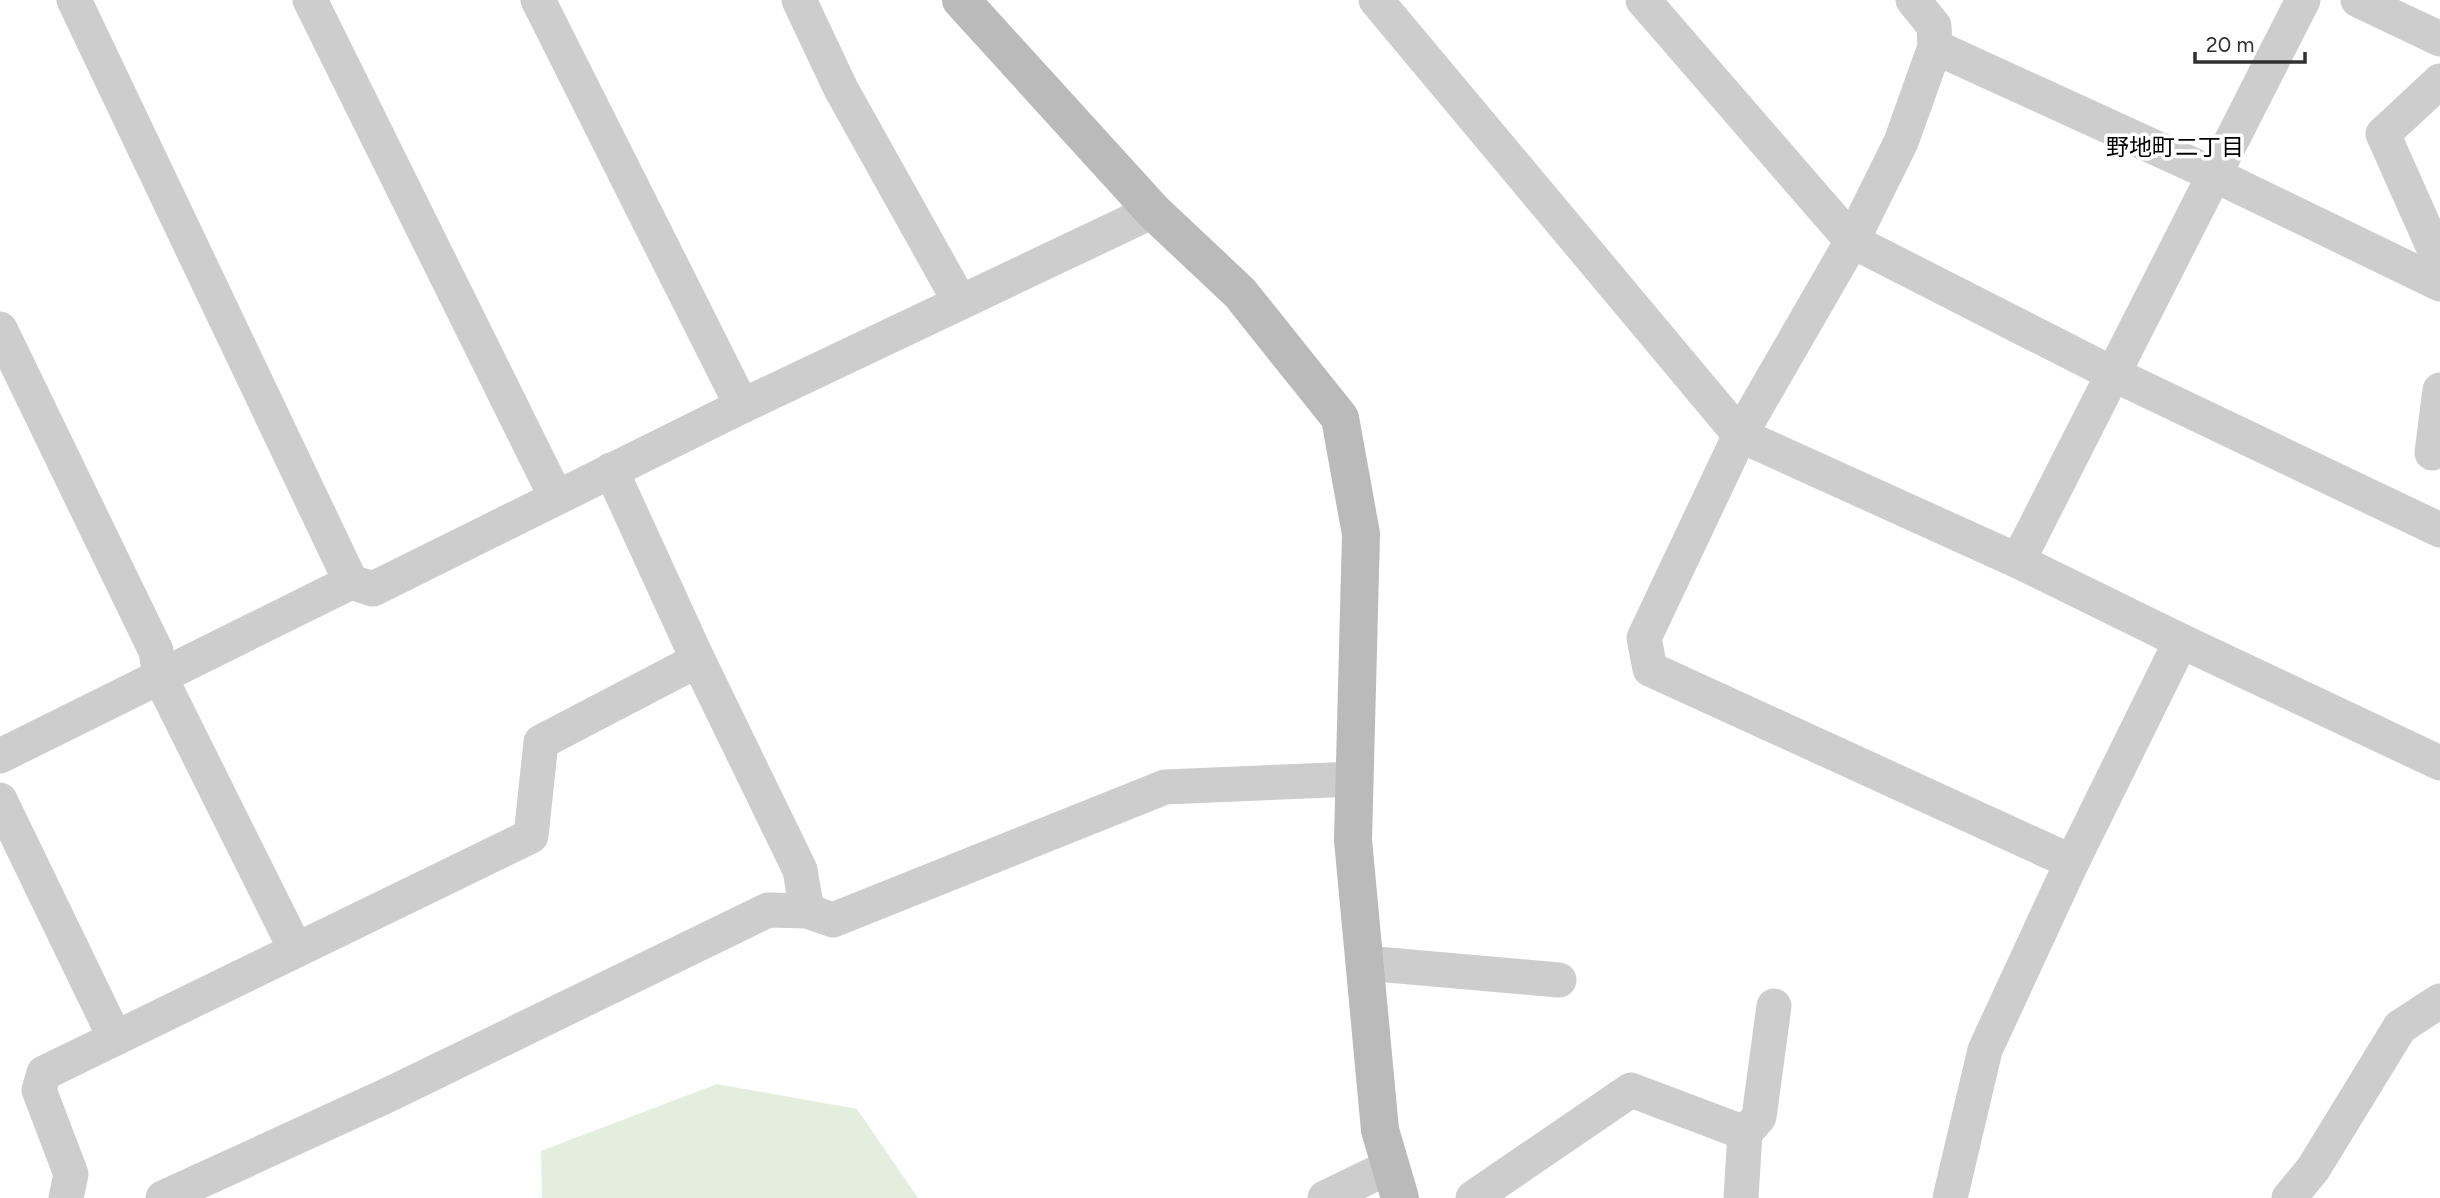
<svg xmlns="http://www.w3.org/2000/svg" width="2440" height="1198" viewBox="0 0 2440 1198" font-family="Figtree,'Noto Sans JP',sans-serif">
<rect width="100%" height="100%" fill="#fff"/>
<!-- green -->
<polygon fill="#e4eede" points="717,1084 857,1109 918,1198 542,1198 541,1151"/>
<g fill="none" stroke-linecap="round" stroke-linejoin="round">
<!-- street -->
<g stroke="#cdcdcd" stroke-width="35">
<polyline points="74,0 351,582"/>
<polyline points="310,0 556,497"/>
<polyline points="538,0 742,406"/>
<polyline points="799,0 841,89 960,302"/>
<polyline points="1376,0 1740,435 2018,561 2181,641 2440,763"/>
<polyline points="1643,0 1852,241 2113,374 2440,530"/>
<polyline points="1913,0 1934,26 1935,47 1901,142 1852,241 1740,435 1644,638 1650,669 2072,862"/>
<polyline points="2358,0 2440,39"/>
<polyline points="1935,47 2215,175 2440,284"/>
<polyline points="2440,81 2383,134 2440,262"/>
<polyline points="0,329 156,651 160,677 296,950"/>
<polyline points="2432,453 2440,390"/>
<polyline points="611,470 698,660 800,870 807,911"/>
<polyline points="2018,561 2303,0"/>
<polyline points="0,756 351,582 373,589 742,406 1153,211"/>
<polyline points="0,800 115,1038"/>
<polyline points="1365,963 1559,980"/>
<polyline points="1745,1133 1759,1117 1774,1006"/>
<polyline points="66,1198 71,1174 39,1090 44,1073 531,836 541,742 698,660"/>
<polyline points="163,1198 388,1095 768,910 807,911 833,920 1165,787 1354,779"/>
<polyline points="1325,1198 1391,1166"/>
<polyline points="1473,1198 1631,1090 1745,1133 1741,1198"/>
<polyline points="1950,1198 1985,1050 2072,862 2181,641"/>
<polyline points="2289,1198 2313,1169 2400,1027 2440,1001"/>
</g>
<!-- secondary -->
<polyline stroke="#bababa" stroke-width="38" points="961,0 1153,211 1240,293 1340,418 1361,534 1353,840 1380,1130 1400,1198"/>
</g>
<g text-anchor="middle" stroke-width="7" stroke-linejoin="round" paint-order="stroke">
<!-- neighbourhood labels -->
<g font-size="23" fill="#000" stroke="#fff">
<text x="2175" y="155">野地町二丁目</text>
</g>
</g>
<!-- scale -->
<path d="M2195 52v10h110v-10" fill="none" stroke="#303030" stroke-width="3.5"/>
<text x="2206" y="52" font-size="21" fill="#303030" stroke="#ffffff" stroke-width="5" paint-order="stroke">20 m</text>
</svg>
